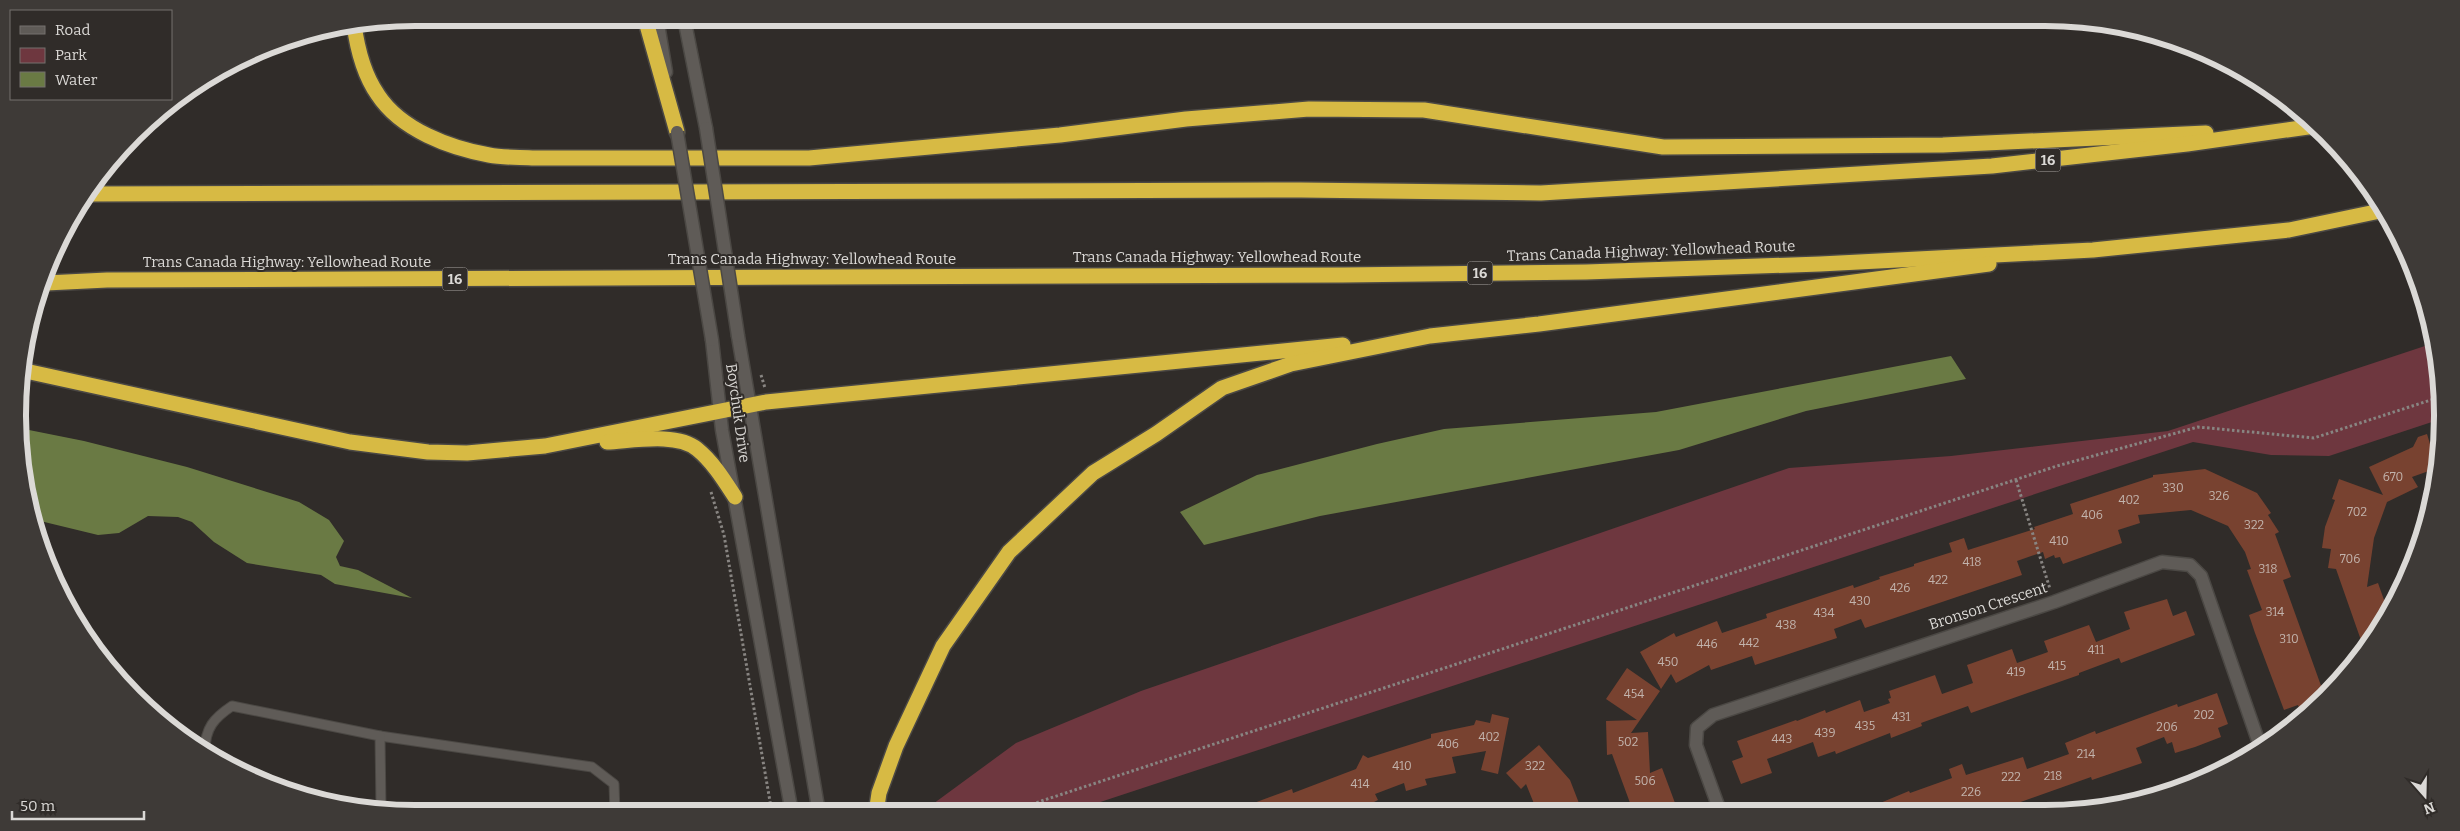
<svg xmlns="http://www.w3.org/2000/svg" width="2460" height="831" viewBox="0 0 2460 831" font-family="Bitter,serif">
<rect width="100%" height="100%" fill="#302c29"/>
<!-- green -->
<polygon fill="#6e373f" points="2434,343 2439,363 2441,419 2329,456 2271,455 2193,442 1070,812 922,812 1016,743 1141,691 1789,468 1951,456 2168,431"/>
<!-- water -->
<g fill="#6a7a44">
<polygon points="1951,356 1966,379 1806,411 1679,450 1320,516 1204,545 1180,512 1257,475 1377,444 1444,429 1656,412"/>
<polygon points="19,428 84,441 187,467 299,502 329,520 344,541 336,557 340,566 358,570 412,598 335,584 321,575 247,563 214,542 192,522 178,517 148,516 119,533 98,535 32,519 18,442"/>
</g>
<!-- building -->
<g fill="#784230">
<polygon points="2427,434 2430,444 2442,440 2437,468 2412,477 2418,487 2387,502 2374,538 2367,587 2378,583 2389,614 2363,646 2336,569 2328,568 2331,549 2322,548 2325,527 2335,500 2332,499 2339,479 2383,495 2369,467 2413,447 2418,437"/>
<polygon points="2205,469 2257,493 2271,513 2268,515 2279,532 2275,534 2291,577 2283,580 2324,694 2303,717 2298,705 2284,710 2255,633 2249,615 2262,610 2247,570 2251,569 2245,552 2228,526 2191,510 2138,515 2140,523 2118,530 2122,543 2063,564 2060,557 2055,558 2054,555 2045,559 2043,552 2017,561 2022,575 1865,628 1861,619 1834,629 1837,638 1755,665 1752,656 1711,670 1709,665 1676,683 1671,674 1661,689 1640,652 1674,633 1676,637 1717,621 1722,633 1767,618 1766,614 1853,585 1854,588 1880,579 1879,577 1914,566 1914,564 1952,552 1949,543 1964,538 1968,550 2035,529 2034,527 2073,514 2070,504 2153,477 2153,475"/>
<polygon points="2167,599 2173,616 2186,611 2195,635 2121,663 2119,658 2079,673 2079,675 1971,713 1968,706 1921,723 1922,726 1891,738 1890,733 1836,754 1835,751 1818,757 1813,742 1767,759 1772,773 1741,784 1732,761 1743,757 1737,741 1796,720 1797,721 1825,710 1826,713 1860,700 1864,712 1890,703 1888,699 1891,698 1889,691 1935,675 1942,694 1973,683 1967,665 2012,649 2017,663 2048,652 2044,641 2089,625 2096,642 2130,629 2124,612"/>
<polygon points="1627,668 1660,691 1631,733 1648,732 1650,773 1662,768 1678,811 1633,811 1612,754 1607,755 1606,721 1637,720 1606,699"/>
<polygon points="2217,693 2228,724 2218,728 2221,737 2195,747 2175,753 2172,742 2167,744 2164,737 2136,748 2142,763 2092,780 2091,777 1998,810 1861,811 1909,791 1910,793 1952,778 1949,769 1962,764 1966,775 2023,757 2027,769 2069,754 2065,743 2095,731 2096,734 2177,704 2178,707"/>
<polygon points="1492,714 1509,718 1498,774 1481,770 1486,751 1452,757 1456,773 1425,779 1427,785 1406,791 1404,783 1375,794 1378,800 1374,802 1375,806 1361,812 1236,812 1235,810 1292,789 1293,793 1356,769 1363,755 1368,758 1431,738 1431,734 1474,725 1476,720 1490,723"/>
<polygon points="1539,745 1570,780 1582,811 1537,811 1526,784 1521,789 1506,773"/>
</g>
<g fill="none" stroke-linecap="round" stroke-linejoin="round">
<!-- lane casing -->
<g stroke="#4b4844" stroke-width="11">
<g id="lane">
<polyline points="380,736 592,767 614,784 615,813"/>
<path d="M205,751C205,728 214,718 232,706L380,736L381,809"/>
</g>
</g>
<!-- street casing -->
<g stroke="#4b4844" stroke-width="15">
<polyline id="street" points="1720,811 1696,745 1697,728 1713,715 2054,602 2162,562 2190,565 2201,576 2260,746"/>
</g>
<!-- secondary casing -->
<g stroke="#4b4844" stroke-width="15">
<g id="secondary">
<polyline points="657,18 666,72"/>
<polyline points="684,18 706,128"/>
<polyline points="738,336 819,813"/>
<polyline points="712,340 722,430 792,813"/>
</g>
</g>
<!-- highway casing -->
<g stroke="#4b4844" stroke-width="18">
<g id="highway">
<polyline points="645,18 677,132"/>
<path d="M354,24C357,47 364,75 378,95C401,130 450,148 489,155C504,158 520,157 535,158H809L1060,135L1186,119L1309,109L1424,110L1663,147L1943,145L2206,133"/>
<polyline points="87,194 1301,190 1541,193 1992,166 2187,144 2315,126"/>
<polyline points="46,283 107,280 1343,275 1586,272 1820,264 2093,250 2289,230 2385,210"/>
<polyline points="21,370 350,442 428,452 467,453 545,446 766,402 1343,345"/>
<path d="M607,442C631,441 677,432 697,449C713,462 724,480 735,497"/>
<polyline points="876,813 879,793 896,746 943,646 1009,552 1093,473 1156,434 1222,388 1291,364 1430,336 1539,324 1989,264"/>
</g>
</g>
<!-- path -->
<g stroke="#888582" stroke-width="3" stroke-dasharray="2.5 2.5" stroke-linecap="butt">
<polyline points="761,375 765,388"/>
<polyline points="2016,480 2050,589"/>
<polyline points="711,492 724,535 772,813"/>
<polyline points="1008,812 2057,466 2198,427 2314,438 2440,397"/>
</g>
<!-- lane -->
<use href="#lane" stroke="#5f5b57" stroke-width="9"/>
<!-- street -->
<use href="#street" stroke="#5f5b57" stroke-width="12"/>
<!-- secondary -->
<use href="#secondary" stroke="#5f5b57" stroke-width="12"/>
<!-- highway -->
<use href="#highway" stroke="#d7ba44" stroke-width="15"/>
<!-- secondary-bridge casing -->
<g stroke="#4b4844" stroke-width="15" stroke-linecap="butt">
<g id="secondary-bridge">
<polyline points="706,128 738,336"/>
<polyline points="677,132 712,340"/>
</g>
</g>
<!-- secondary-bridge -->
<use href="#secondary-bridge" stroke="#5f5b57" stroke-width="12"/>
</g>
<g text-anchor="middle" stroke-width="4" stroke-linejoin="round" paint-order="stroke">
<!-- number labels -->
<g font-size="12" fill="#c2b3ac">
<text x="2393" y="481">670</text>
<text x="2173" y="492">330</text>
<text x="2219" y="500">326</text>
<text x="2129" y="504">402</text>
<text x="2357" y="516">702</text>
<text x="2092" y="519">406</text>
<text x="2254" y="529">322</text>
<text x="2059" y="545">410</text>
<text x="2350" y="563">706</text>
<text x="1972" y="566">418</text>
<text x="2268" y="573">318</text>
<text x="1938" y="584">422</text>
<text x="1900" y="592">426</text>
<text x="1860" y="605">430</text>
<text x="2275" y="616">314</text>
<text x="1824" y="617">434</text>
<text x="1786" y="629">438</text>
<text x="2289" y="643">310</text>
<text x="1749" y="647">442</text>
<text x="1707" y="648">446</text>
<text x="2096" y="654">411</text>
<text x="1668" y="666">450</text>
<text x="2057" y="670">415</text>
<text x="2016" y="676">419</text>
<text x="1634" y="698">454</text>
<text x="2204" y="719">202</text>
<text x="1901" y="721">431</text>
<text x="1865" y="730">435</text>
<text x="2167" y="731">206</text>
<text x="1825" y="737">439</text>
<text x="1489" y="741">402</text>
<text x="1782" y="743">443</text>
<text x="1628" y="746">502</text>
<text x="1448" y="748">406</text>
<text x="2086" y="758">214</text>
<text x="1402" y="770">410</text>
<text x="1535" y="770">322</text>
<text x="2053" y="780">218</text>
<text x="2011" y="781">222</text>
<text x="1645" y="785">506</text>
<text x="1360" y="788">414</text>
<text x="1971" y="796">226</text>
</g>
<!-- shield labels -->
<g fill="#302c29" stroke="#a8a5a2" stroke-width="1">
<rect x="2035.5" y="148.5" width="25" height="23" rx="4"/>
<rect x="1467.5" y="261.5" width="25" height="23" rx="4"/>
<rect x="442.5" y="267.5" width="25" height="23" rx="4"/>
</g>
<g font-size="14" font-weight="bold" fill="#dbd9d6">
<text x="2048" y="165">16</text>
<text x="1480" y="278">16</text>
<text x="455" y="284">16</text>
</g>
<!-- street labels -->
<g font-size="15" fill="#dbd9d6" stroke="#302c29">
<text transform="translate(1651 251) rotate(-2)" y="5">Trans Canada Highway: Yellowhead Route</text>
<text x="1217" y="262">Trans Canada Highway: Yellowhead Route</text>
<text x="812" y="264">Trans Canada Highway: Yellowhead Route</text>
<text x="287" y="267">Trans Canada Highway: Yellowhead Route</text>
<text transform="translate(738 413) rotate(82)" y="5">Boychuk Drive</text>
<text transform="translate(1988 606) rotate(-18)" y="5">Bronson Crescent</text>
</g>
</g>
<!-- crop -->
<path d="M0 0H2460V831H0ZM415 26H2045A389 389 0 0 1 2434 415V416A389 389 0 0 1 2045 805H415A389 389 0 0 1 26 416V415A389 389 0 0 1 415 26Z" fill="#3e3a37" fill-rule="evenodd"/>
<path fill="none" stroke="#dbd9d6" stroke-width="6" d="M415 26H2045A389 389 0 0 1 2434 415V416A389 389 0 0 1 2045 805H415A389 389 0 0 1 26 416V415A389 389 0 0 1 415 26Z"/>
<!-- legend -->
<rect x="10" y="10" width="162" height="90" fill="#302c29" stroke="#74716e"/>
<rect x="20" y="26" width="25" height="8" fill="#5f5b57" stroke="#74716e"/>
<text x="55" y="35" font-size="15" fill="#dbd9d6">Road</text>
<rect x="20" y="48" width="25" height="15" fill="#6e373f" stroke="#74716e"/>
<text x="55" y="60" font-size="15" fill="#dbd9d6">Park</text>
<rect x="20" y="72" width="25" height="15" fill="#6a7a44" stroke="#74716e"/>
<text x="55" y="85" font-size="15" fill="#dbd9d6">Water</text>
<!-- north arrow -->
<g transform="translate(2425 796) rotate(160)" stroke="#302c29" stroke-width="4" paint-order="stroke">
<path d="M0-4L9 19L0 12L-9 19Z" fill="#dbd9d6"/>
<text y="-8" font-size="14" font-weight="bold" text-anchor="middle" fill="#dbd9d6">N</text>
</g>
<!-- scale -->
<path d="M12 811v8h132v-8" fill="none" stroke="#dbd9d6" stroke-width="2.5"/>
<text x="20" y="811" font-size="15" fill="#dbd9d6" stroke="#302c29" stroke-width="4" paint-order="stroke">50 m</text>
</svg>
